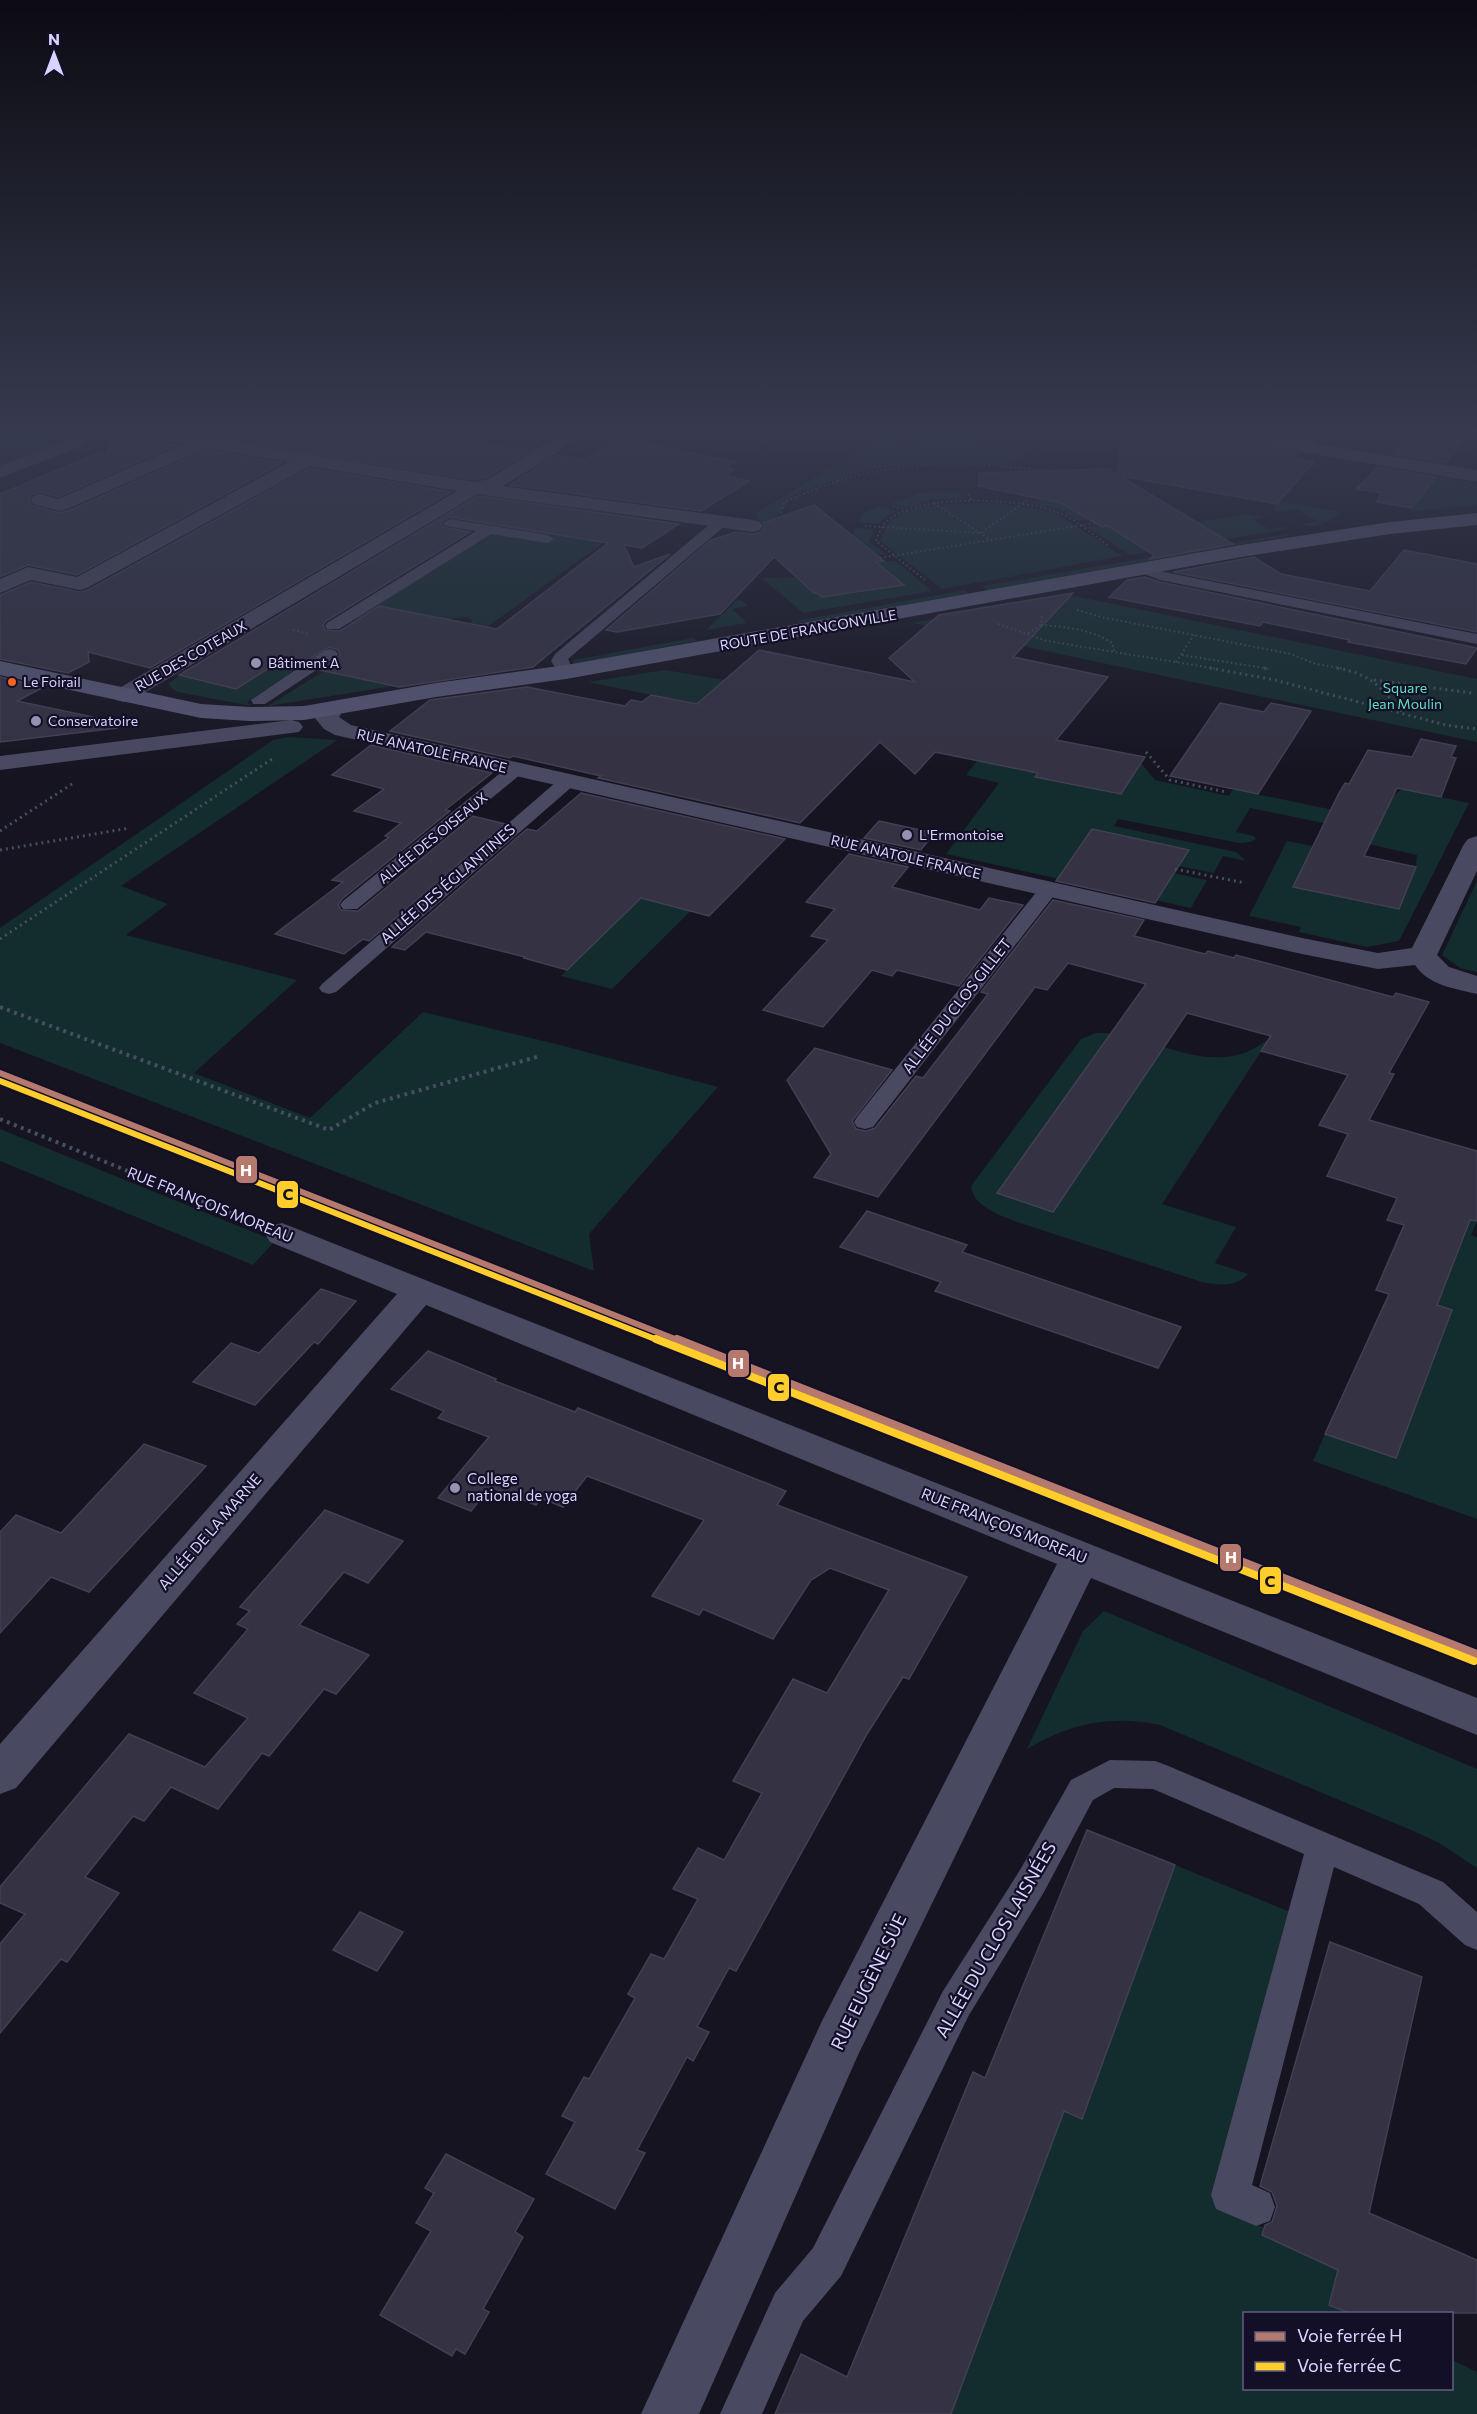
<svg xmlns="http://www.w3.org/2000/svg" width="1477" height="2414" viewBox="0 0 1477 2414" font-family="Commissioner,sans-serif">
<rect width="100%" height="100%" fill="#161421"/>
<!-- green -->
<g fill="#132c2d">
<path d="M0,435C17,435 33,436 49,441L50,446L0,467Z"/>
<polygon points="927,435 941,435 1045,454 1027,452 1010,465 967,463 886,466 860,472 802,491 793,496 770,525 758,521 755,514 879,438 911,445"/>
<polygon points="1436,476 1477,483 1477,505 1410,512"/>
<polygon points="959,492 962,499 933,499 907,508 892,503 921,493"/>
<polygon points="487,494 639,517 487,627 470,624 472,620 468,617 448,619 430,616 397,638 356,620 356,617 491,532 548,541 552,538 459,523 444,515 476,496"/>
<polygon points="1039,498 1072,505 1095,518 1077,521 1061,510 1032,504"/>
<path d="M1280,501L1340,512C1331,522 1315,530 1302,524L1317,521L1297,509L1281,512L1272,510Z"/>
<path d="M998,503L1054,512L1122,556L942,589L880,541C884,533 887,523 895,518C922,501 968,504 998,503Z"/>
<polygon points="882,506 897,512 885,516 879,524 858,522 862,513"/>
<polygon points="1246,514 1265,517 1253,519 1269,529 1285,527 1288,529 1130,555 1087,527 1196,522"/>
<polygon points="855,528 874,530 869,542 886,554 869,557 849,542"/>
<polygon points="1292,533 1286,536 988,590 983,586"/>
<path d="M895,561L932,591L803,613L762,578L798,577C819,598 819,598 848,593L851,594L903,585L876,562Z"/>
<polygon points="965,590 969,593 805,623 796,621"/>
<polygon points="1065,594 1477,679 1477,742 913,623"/>
<polygon points="737,600 741,600 748,606 732,609 747,623 706,630"/>
<polygon points="273,619 347,635 345,640 247,702 251,706 178,692 171,688 169,683 193,666 209,670 247,635"/>
<polygon points="693,638 697,641 573,664 573,660"/>
<polygon points="665,670 737,682 710,707 588,682"/>
<polygon points="324,671 394,686 268,706"/>
<polygon points="1002,729 1062,741 1036,777 1120,794 1141,763 1155,780 1229,796 1233,789 1381,820 1393,796 1402,789 1469,803 1399,941 1367,947 1299,932 1301,927 1249,916 1287,841 1416,866 1417,855 1324,834 1328,824 1250,808 1236,832 1254,836 1256,839 1251,842 1239,843 1118,819 1114,826 1236,852 1246,861 1223,856 1214,873 1178,866 1093,829 1064,868 1173,873 1207,880 1191,908 946,854 999,783 966,775"/>
<polygon points="288,737 337,740 121,886 168,904 126,935 297,980 194,1073 310,1118 423,1012 560,1045 718,1087 589,1234 594,1271 0,1043 0,928 273,740"/>
<polygon points="766,836 612,989 561,976 698,843"/>
<polygon points="1477,881 1477,972 1460,968 1442,955"/>
<path d="M1096,1033C1146,1031 1193,1070 1244,1053C1253,1050 1261,1044 1269,1039L1162,1204L1236,1227L1215,1263L1248,1274C1235,1288 1219,1285 1202,1282L1017,1222C1000,1215 973,1207 971,1186L1081,1039Z"/>
<polygon points="0,1129 275,1241 253,1265 0,1161"/>
<polygon points="1456,1216 1477,1221 1471,1235 1477,1237 1477,1519 1313,1461 1325,1434 1452,1310 1437,1305 1462,1240"/>
<path d="M1104,1611L1477,1769V1868L1439,1843L1418,1833L1160,1725C1109,1715 1072,1723 1027,1749L1083,1631Z"/>
<polygon points="1175,1865 1295,1914 1214,2202 1264,2228 1262,2235 1338,2270 1329,2304 1349,2313 1244,2314 1244,2388 1452,2388 1452,2360 1477,2372 1477,2414 951,2414 1064,2111 1082,2118"/>
</g>
<!-- building -->
<g fill="#343243" stroke="#433f54" stroke-width="1.5" fill-rule="evenodd">
<polygon points="109,435 150,435 154,441 176,445 58,497 41,492 32,494 29,499 31,505 59,513 68,511 206,450 282,463 77,575 28,565 0,577 0,494 98,453 107,455"/>
<polygon points="199,435 429,435 530,451 487,477 475,480"/>
<polygon points="1121,435 1203,435 1298,453 1293,459 1314,462 1277,504 1120,476 1233,544 1150,559 1154,555 1108,526 1102,527 1061,503 978,486 979,473 1108,469 1118,475"/>
<polygon points="1411,435 1425,435 1463,441 1446,463 1392,454"/>
<polygon points="616,437 735,462 726,467 735,469 725,475 749,481 701,511 510,485 556,455 585,460"/>
<polygon points="1378,467 1436,477 1412,508 1376,502 1382,493 1356,489"/>
<polygon points="310,468 451,492 150,668 88,652 89,662 68,673 0,659 0,595 31,582 80,592 88,590"/>
<path d="M478,496L679,524L642,548L624,545L634,567L670,554L533,667L399,687L320,670L340,655L338,650L329,647L299,665L280,661L236,689L179,675ZM449,517L608,543L497,629L379,606L340,631L325,630L323,625L326,621L470,532L443,527L441,522Z"/>
<polygon points="814,505 884,561 876,562 904,585 822,597 817,593 814,593 774,557 720,614 617,632 606,630 711,540 736,532 753,534 761,532 765,526 763,523"/>
<polygon points="1404,550 1477,564 1477,632 1173,572 1254,557 1281,574 1370,591"/>
<polygon points="1145,577 1160,582 1477,648 1466,664 1348,642 1350,640 1263,622 1260,626 1109,597 1127,580"/>
<polygon points="1073,593 1013,657 1108,677 1056,740 1145,757 1121,794 1035,777 1038,773 935,752 915,774 880,742 800,823 598,778 601,776 513,756 510,758 390,731 430,700 527,687 625,706 631,700 642,702 651,695 697,704 759,650 915,682 889,658 939,615"/>
<polygon points="0,677 44,687 17,701 117,722 117,728 0,742"/>
<polygon points="1220,703 1264,712 1271,703 1311,711 1258,794 1170,776"/>
<polygon points="1421,739 1456,746 1451,757 1456,758 1441,797 1397,788 1364,856 1416,867 1399,909 1293,887 1339,793 1345,783 1349,784 1368,750 1412,757"/>
<polygon points="371,745 492,773 445,810 450,811 342,899 338,905 341,910 358,911 473,816 505,824 369,941 363,939 344,954 275,934 343,882 332,880 389,837 385,836 401,823 354,811 384,789 332,775"/>
<polygon points="581,793 785,839 709,916 641,898 567,970 524,958 525,957 426,932 405,950 392,947 527,829 537,831"/>
<polygon points="879,821 934,833 921,850 864,838"/>
<polygon points="1092,829 1189,850 1155,903 1056,881"/>
<polygon points="849,854 908,867 892,887 980,910 989,898 1023,905 959,986 897,970 892,976 872,970 823,1027 763,1010 828,940 811,936 835,909 806,902"/>
<polygon points="1053,900 1144,920 1134,936 1205,954 1208,951 1234,958 1236,955 1393,997 1396,993 1429,1002 1389,1073 1394,1074 1369,1120 1477,1151 1477,1221 1470,1220 1437,1305 1452,1310 1396,1458 1325,1434 1389,1294 1376,1290 1404,1225 1387,1220 1397,1198 1327,1176 1348,1134 1319,1125 1348,1075 1261,1051 1271,1036 1187,1013 1053,1212 997,1193 1146,984 1068,963 1047,990 1035,987 878,1197 814,1177 831,1154 787,1080 815,1048 892,1070 852,1121 856,1129 866,1131 875,1128 916,1076 923,1078 988,994 981,992"/>
<polygon points="867,1211 967,1245 962,1252 1181,1327 1158,1368 935,1291 941,1282 840,1247"/>
<polygon points="321,1289 356,1301 318,1344 314,1342 255,1405 193,1382 231,1343 259,1353"/>
<polygon points="428,1351 496,1379 495,1381 575,1412 578,1408 786,1491 777,1505 967,1577 909,1679 903,1677 867,1734 736,1971 729,1968 697,2027 709,2032 693,2061 687,2057 637,2150 645,2153 615,2209 546,2174 575,2122 562,2116 584,2077 589,2079 635,1998 628,1994 651,1954 664,1959 698,1899 673,1889 698,1848 724,1860 762,1793 733,1781 793,1679 827,1693 889,1590 830,1568 811,1580 773,1639 703,1609 699,1615 652,1596 704,1520 587,1476 563,1507 541,1498 536,1505 490,1487 471,1511 438,1498 489,1437 438,1418 444,1411 391,1389"/>
<polygon points="144,1444 206,1466 89,1592 51,1577 0,1633 0,1532 16,1515 61,1533"/>
<polygon points="325,1510 403,1541 368,1583 344,1572 299,1625 369,1655 336,1694 324,1689 269,1756 262,1753 218,1809 171,1787 144,1821 133,1816 85,1877 119,1893 67,1962 61,1959 0,2033 0,1944 25,1914 0,1903 0,1887 129,1734 205,1767 248,1718 194,1693 248,1629 237,1624 250,1611 240,1607"/>
<polygon points="1087,1830 1175,1865 1082,2119 1064,2111 951,2414 775,2414 801,2354 847,2377 973,2072 985,2078"/>
<polygon points="360,1912 403,1932 377,1971 333,1950"/>
<polygon points="1330,1942 1422,1977 1369,2213 1477,2260 1477,2313 1349,2313 1329,2305 1338,2270 1262,2235 1265,2225 1272,2222 1277,2206 1272,2192 1260,2186"/>
<polygon points="446,2154 534,2199 515,2232 523,2237 483,2309 489,2312 465,2354 456,2349 452,2356 380,2315 431,2231 416,2223 434,2193 425,2188"/>
</g>
<g fill="none" stroke-linecap="round" stroke-linejoin="round">
<!-- path-far2 -->
<g stroke="#44505f" stroke-width="2" stroke-dasharray="1.5 3" stroke-linecap="butt">
<polyline points="488,435 514,439"/>
<polyline points="969,494 972,502"/>
<polyline points="934,503 991,540"/>
<polyline points="893,506 907,511"/>
<path d="M781,513L784,503C840,475 899,463 962,464C991,464 1020,469 1049,470"/>
<polyline points="865,526 981,533 1029,499"/>
<polyline points="880,558 1095,523"/>
<path d="M925,580L876,541C879,532 883,523 891,518C927,494 1014,498 1054,511C1075,518 1092,534 1109,546"/>
<polyline points="1077,610 1101,617 1291,654 1316,664 1345,669"/>
<polyline points="998,624 1047,641 1218,669"/>
<path d="M1041,625C1066,627 1091,629 1112,643L1114,651"/>
<polyline points="293,630 309,634"/>
<polyline points="1028,633 1041,625 1042,614"/>
<polyline points="1182,655 1270,669"/>
<polyline points="1176,662 1194,635"/>
</g>
<!-- path-far1 -->
<g stroke="#44505f" stroke-width="3" stroke-dasharray="2 4" stroke-linecap="butt">
<polyline points="1210,668 1275,680 1446,725 1477,729"/>
<polyline points="1264,668 1270,669"/>
<path d="M1337,668C1373,675 1379,686 1402,712"/>
<polyline points="1374,680 1472,693"/>
<polyline points="1146,752 1170,780 1226,792"/>
<polyline points="0,831 72,784"/>
<polyline points="0,850 130,828"/>
<polyline points="1175,869 1245,883"/>
<polyline points="0,939 272,759"/>
</g>
<!-- path -->
<g stroke="#44505f" stroke-width="4" stroke-dasharray="3 4.5" stroke-linecap="butt">
<polyline points="0,1007 329,1130 375,1103 540,1056"/>
<polyline points="0,1119 248,1220"/>
</g>
<!-- service -->
<g fill="#4a4962" fill-rule="evenodd">
<polygon points="1309,435 1322,435 1308,449 1298,449 1297,446"/>
<polygon points="721,518 728,522 726,525 568,659 574,672 572,675 560,675 551,661 555,654 716,519"/>
<polygon points="450,519 547,535 554,539 547,543 491,534 339,629 327,629 325,626 327,623 476,531 445,526 443,523"/>
<polygon points="1144,565 1164,572 1477,634 1477,644 1160,580 1139,572 1137,569"/>
<polygon points="330,649 336,651 338,654 336,657 265,704 253,704 251,700 324,651"/>
<polygon points="515,765 521,766 524,770 521,774 357,909 343,909 340,905 343,901 509,766"/>
<polygon points="568,776 574,777 577,781 574,785 336,992 329,994 322,992 319,988 322,984 562,777"/>
<polygon points="1049,883 1056,885 1059,889 1056,893 873,1127 865,1129 857,1127 854,1122 857,1117 1042,885"/>
<polygon points="1110,1760 1155,1761 1166,1765 1443,1882 1477,1912 1477,1950 1465,1945 1419,1904 1334,1867 1252,2185 1270,2193 1275,2207 1270,2221 1256,2226 1216,2209 1211,2195 1304,1854 1153,1789 1114,1788 1093,1800 1044,1892 969,2015 841,2276 803,2321 762,2414 720,2414 775,2293 813,2248 943,1991 1020,1870 1071,1780"/>
</g>
<!-- minor -->
<g fill="#4a4962" fill-rule="evenodd">
<polygon points="152,435 205,437 475,482 488,479 549,442 556,435 573,435 561,450 503,486 753,520 760,522 763,526 760,530 753,532 478,494 132,700 124,702 116,700 113,695 116,690 457,491 310,466 87,588 80,590 31,580 0,593 0,579 28,567 77,577 289,462 206,448 67,509 60,511 33,504 31,500 33,496 40,494 58,499 184,444 154,439"/>
<polygon points="76,437 82,438 85,442 82,446 0,478 0,466"/>
<path d="M329,707L337,709L341,714L339,717L351,725L1302,938L1378,953L1412,948L1464,844L1468,839L1477,836V871L1437,955L1449,967L1477,976V994C1454,988 1429,986 1415,965L1378,969L1302,954L335,735L324,729L314,717L321,709Z"/>
<polygon points="291,720 299,722 303,727 299,732 0,770 0,756"/>
<polygon points="282,1223 1477,1698 1477,1735 1091,1578 858,2055 699,2414 641,2414 822,2021 1057,1564 426,1305 16,1788 0,1794 0,1744 397,1294 270,1242 265,1234 270,1226"/>
</g>
<!-- tertiary -->
<polygon fill="#4a4962" fill-rule="evenodd" points="1225,435 1263,435 1477,470 1477,482 1234,440 1228,439"/>
<!-- secondary -->
<polygon fill="#575674" fill-rule="evenodd" points="1477,513 1477,525 1390,534 1241,557 566,679 436,697 304,720 250,721 201,718 0,675 0,661 201,704 250,707 304,706 436,683 566,665 1241,545 1390,522"/>
<!-- rail-1-far1 casing -->
<g stroke="#130f26" stroke-width="10">
<polyline id="rail-1-far1" points="0,1073 680,1341"/>
</g>
<!-- rail-1 casing -->
<g stroke="#130f26" stroke-width="12">
<polyline id="rail-1" points="677,1339 1477,1654"/>
</g>
<!-- rail-2-far1 casing -->
<g stroke="#130f26" stroke-width="10">
<polyline id="rail-2-far1" points="0,1081 660,1341"/>
</g>
<!-- rail-2 casing -->
<g stroke="#130f26" stroke-width="12">
<polyline id="rail-2" points="656,1339 1474,1661"/>
</g>
<!-- rail-1-far1 -->
<use href="#rail-1-far1" stroke="#b5796e" stroke-width="6"/>
<!-- rail-1 -->
<use href="#rail-1" stroke="#b5796e" stroke-width="8"/>
<!-- rail-2-far1 -->
<use href="#rail-2-far1" stroke="#ffcd2c" stroke-width="6"/>
<!-- rail-2 -->
<use href="#rail-2" stroke="#ffcd2c" stroke-width="8"/>
</g>
<!-- sky -->
<linearGradient id="sky" x2="0" y2="1"><stop stop-color="#0c0b12"/><stop offset="0.56" stop-color="#363a4e"/><stop offset="1" stop-color="#363a4e" stop-opacity="0"/></linearGradient>
<rect width="1477" height="772" fill="url(#sky)"/>
<!-- markers -->
<g fill="#9591b1" stroke="#130f26" stroke-width="2">
<circle cx="256" cy="663" r="6"/>
<circle cx="36" cy="721" r="6"/>
<circle cx="907" cy="835" r="6"/>
<circle cx="455" cy="1488" r="6"/>
</g>
<circle fill="#f26522" stroke="#130f26" stroke-width="2" cx="12" cy="682" r="5"/>
<g text-anchor="middle" stroke-width="4.5" stroke-linejoin="round" paint-order="stroke">
<!-- far-street labels -->
<g font-size="14" fill="#d9d4ff" stroke="#130f26">
<text transform="translate(808 630) rotate(-10)" y="5">ROUTE DE FRANCONVILLE</text>
<text transform="translate(191 656) rotate(-30)" y="5">RUE DES COTEAUX</text>
<text transform="translate(432 751) rotate(13)" y="5">RUE ANATOLE FRANCE</text>
<text transform="translate(433 838) rotate(-39)" y="5">ALLÉE DES OISEAUX</text>
<text transform="translate(906 857) rotate(13)" y="5">RUE ANATOLE FRANCE</text>
</g>
<!-- far-poi labels -->
<g font-size="14" fill="#d9d4ff" stroke="#130f26" text-anchor="start">
<text x="268" y="668">Bâtiment A</text>
<text x="48" y="726">Conservatoire</text>
<text x="919" y="840">L'Ermontoise</text>
</g>
<!-- bus labels -->
<g font-size="14" fill="#d9d4ff" stroke="#130f26" text-anchor="start">
<text x="23" y="687">Le Foirail</text>
</g>
<!-- far-park labels -->
<g font-size="14" fill="#5fe0c0" stroke="#130f26">
<text x="1405" y="693">Square<tspan x="1405" dy="16">Jean Moulin</tspan></text>
</g>
<!-- street labels -->
<g font-size="15" fill="#d9d4ff" stroke="#130f26">
<text transform="translate(448 884) rotate(-41)" y="5">ALLÉE DES ÉGLANTINES</text>
<text transform="translate(957 1006) rotate(-52)" y="5">ALLÉE DU CLOS GILLET</text>
<text transform="translate(210 1205) rotate(22)" y="5">RUE FRANÇOIS MOREAU</text>
<text transform="translate(1004 1526) rotate(22)" y="5">RUE FRANÇOIS MOREAU</text>
<text transform="translate(210 1532) rotate(-49)" y="5">ALLÉE DE LA MARNE</text>
</g>
<!-- poi labels -->
<g font-size="15" fill="#d9d4ff" stroke="#130f26" text-anchor="start">
<text x="467" y="1484">College<tspan x="467" dy="17">national de yoga</tspan></text>
</g>
<!-- near-street labels -->
<g font-size="18" fill="#d9d4ff" stroke="#130f26">
<text transform="translate(996 1940) rotate(-60)" y="6">ALLÉE DU CLOS LAISNÉES</text>
<text transform="translate(869 1982) rotate(-64)" y="6">RUE EUGÈNE SÜE</text>
</g>
</g>
<g stroke="#130f26" stroke-width="2">
<rect x="235" y="1155" width="23" height="29" rx="6" fill="#b5796e"/>
<rect x="276" y="1180" width="23" height="29" rx="6" fill="#ffcd2c"/>
<rect x="727" y="1349" width="23" height="29" rx="6" fill="#b5796e"/>
<rect x="767" y="1373" width="23" height="29" rx="6" fill="#ffcd2c"/>
<rect x="1219" y="1543" width="23" height="29" rx="6" fill="#b5796e"/>
<rect x="1259" y="1566" width="23" height="29" rx="6" fill="#ffcd2c"/>
</g>
<g font-size="16" text-anchor="middle" font-weight="bold" fill="#fff">
<text x="246" y="1176">H</text>
<text x="738" y="1369">H</text>
<text x="1231" y="1563">H</text>
</g>
<g font-size="16" text-anchor="middle" font-weight="bold" fill="#111">
<text x="288" y="1200">C</text>
<text x="779" y="1393">C</text>
<text x="1270" y="1587">C</text>
</g>
<!-- legend -->
<rect x="1243" y="2312" width="210" height="78" fill="#130f26" stroke="#625e7d" stroke-width="1.5"/>
<rect x="1255" y="2332" width="30" height="9" fill="#b5796e" stroke="#625e7d" stroke-width="1.5"/>
<text x="1297" y="2342" font-size="18" fill="#d9d4ff">Voie ferrée H</text>
<rect x="1255" y="2362" width="30" height="9" fill="#ffcd2c" stroke="#625e7d" stroke-width="1.5"/>
<text x="1297" y="2372" font-size="18" fill="#d9d4ff">Voie ferrée C</text>
<!-- north arrow -->
<g transform="translate(54 54)" stroke="#130f26" stroke-width="4.5" paint-order="stroke">
<path d="M0-4.5L10 22L0 15L-10 22Z" fill="#d9d4ff"/>
<text y="-9" font-size="16" font-weight="bold" text-anchor="middle" fill="#d9d4ff">N</text>
</g>
</svg>
